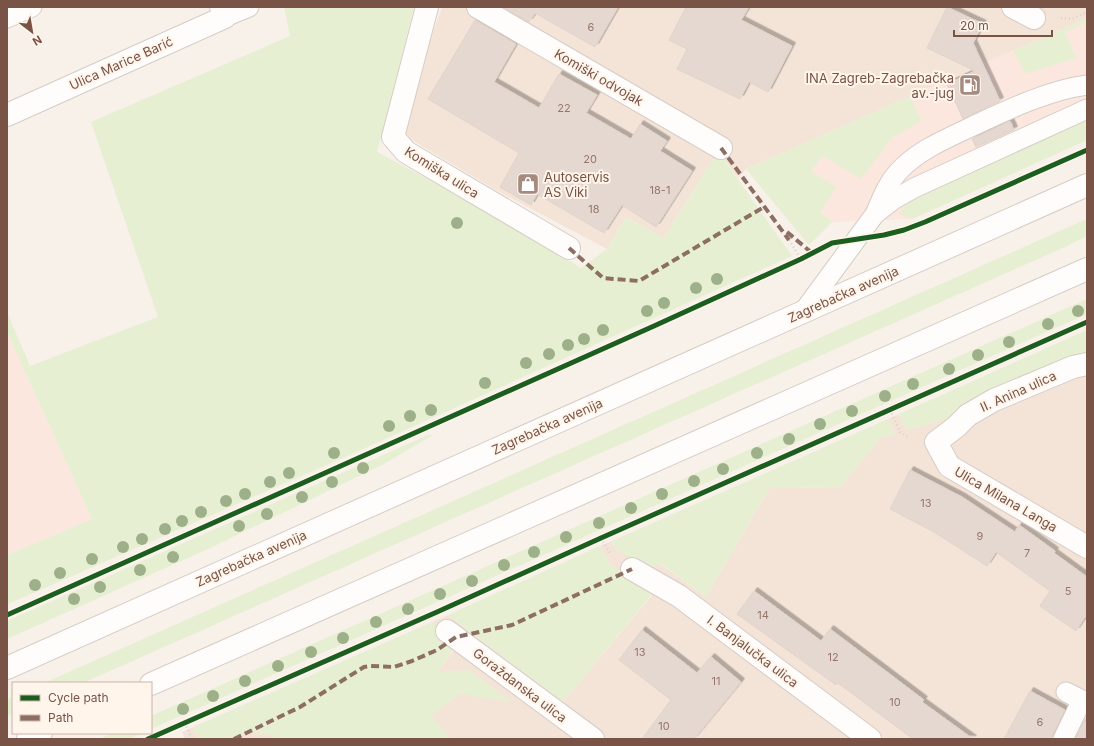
<svg xmlns="http://www.w3.org/2000/svg" width="1094" height="746" viewBox="0 0 1094 746" font-family="Inter,sans-serif">
<defs>
<filter id="shadow"><feDropShadow dx="3.5" dy="-3.5" stdDeviation="0" flood-color="#0004"/></filter>
</defs>
<rect width="100%" height="100%" fill="#f8f1e9"/>
<!-- residential -->
<g fill="#f4e4d7">
<polygon points="442,7 1087,7 1087,18 746,169 738,178 718,151 664,238 626,217 607,249 496,190 410,139 402,127 406,106"/>
<polygon points="1087,357 1087,739 388,739 413,703 454,650 432,622 448,615 563,702 652,595 609,563 600,546 612,541 616,550 659,563 706,597 770,487 839,488 880,438 895,434 888,419 899,414 906,430 949,418 956,408 989,394"/>
<polygon points="273,721 295,739 234,739"/>
<polygon points="193,727 199,739 185,739 182,732"/>
</g>
<!-- commercial -->
<g fill="#fce7df">
<polygon points="1087,18 1087,140 912,219 832,222 809,245 746,169"/>
<polygon points="7,332 92,519 7,555"/>
</g>
<!-- green -->
<g fill="#e6efd2">
<polygon points="284,7 414,7 377,152 486,210 581,268 607,249 626,217 664,238 718,151 792,256 352,454 8,604 7,555 92,519 7,332 7,312 30,366 158,317 91,122 290,36"/>
<polygon points="1087,18 1087,22 1065,32 1076,58 1025,74 1013,51"/>
<polygon points="910,96 921,121 892,138 861,179 823,156 811,171 836,187 820,212 832,222 809,245 746,169"/>
<polygon points="1087,119 1087,140 912,219 899,214 908,202 921,193"/>
<polygon points="1087,219 1087,236 1067,246 83,683 44,683"/>
<polygon points="1087,299 1087,314 151,729 151,716"/>
<polygon points="1087,330 1087,357 989,394 956,408 949,418 906,430 899,414"/>
<polygon points="888,419 895,434 880,438 839,488 770,487 706,597 660,563 651,568 616,550 612,541"/>
<polygon points="428,435 433,435 384,464 208,549 7,639 7,621"/>
<polygon points="600,546 609,563 652,594 563,702 448,615"/>
<polygon points="432,622 454,649 437,672 469,670 512,702 460,694 431,716 451,739 277,739 271,735 250,732 234,739 199,739 193,727"/>
<polygon points="13,697 13,714 7,716 7,699"/>
<polygon points="113,733 143,733 129,739 99,739"/>
</g>
<!-- building -->
<g fill="#e5d8d0" stroke="#e1d3cb" filter="url(#shadow)">
<polygon points="503,7 618,7 595,47 535,13 529,22"/>
<polygon points="686,7 749,7 741,20 792,46 768,92 749,82 740,99 677,69 687,49 669,40"/>
<polygon points="947,7 983,24 973,43 1000,101 963,119 947,84 975,71 927,48"/>
<polygon points="475,20 516,44 494,82 539,108 559,74 597,95 586,113 631,139 640,124 667,141 660,151 692,171 656,227 622,205 604,233 537,194 531,205 500,187 519,153 428,99"/>
<polygon points="1010,121 1014,130 976,147 972,139"/>
<polygon points="910,470 962,497 1015,532 1019,525 1055,551 1054,553 1087,577 1087,614 1076,631 1040,606 1050,591 996,552 987,566 934,532 890,509"/>
<polygon points="754,591 821,641 830,629 924,700 922,702 973,739 913,739 838,683 836,685 737,614"/>
<polygon points="642,630 697,673 711,657 741,682 694,739 642,739 671,700 619,660"/>
<polygon points="1030,691 1065,710 1053,734 1052,739 1004,739"/>
<polygon points="1084,721 1087,722 1087,739 1075,739"/>
</g>
<g fill="none" stroke-linecap="round" stroke-linejoin="round">
<!-- service casing -->
<g stroke="#d6ccc6" stroke-width="21">
<g id="service">
<polyline points="225,17 249,7"/>
<polyline points="7,18 32,7"/>
<path d="M876,212C882,198 887,184 898,172C918,150 946,139 973,126C1007,110 1049,90 1087,85"/>
<polyline points="803,312 875,214 893,200 914,188 1087,109"/>
<polyline points="1063,739 1082,700 1066,692"/>
</g>
</g>
<!-- minor casing -->
<g stroke="#d6ccc6" stroke-width="24">
<g id="minor">
<polyline points="427,7 393,137 406,152 569,248"/>
<polyline points="478,7 721,148"/>
<polyline points="1013,7 1034,18"/>
<polyline points="7,115 225,17 221,7"/>
<polyline points="1087,364 1073,367 994,400 968,415 956,427 936,442 949,466 1087,547"/>
<polyline points="632,569 679,596 870,739"/>
<polyline points="447,631 593,739"/>
</g>
</g>
<!-- secondary casing -->
<g stroke="#d8ccc6" stroke-width="24">
<g id="secondary">
<polyline points="7,668 1087,185"/>
<polyline points="151,684 1087,269"/>
<polyline points="28,739 41,733"/>
</g>
</g>
<!-- path -->
<g stroke="#dbd0cb" stroke-width="2.5" stroke-dasharray="1 3" stroke-linecap="butt">
<polyline points="1061,18 1072,19 1087,12"/>
<polyline points="789,240 801,259"/>
<polyline points="890,410 900,432 908,437"/>
<polyline points="601,538 610,553"/>
<polyline points="185,723 192,739"/>
</g>
<!-- service -->
<use href="#service" stroke="#fefdfc" stroke-width="19"/>
<!-- minor -->
<use href="#minor" stroke="#fefdfc" stroke-width="22"/>
<!-- secondary -->
<use href="#secondary" stroke="#fefdfc" stroke-width="22"/>
<!-- quiet -->
<g stroke="#8d6e63" stroke-width="4" stroke-dasharray="8 4" stroke-linecap="butt">
<polyline points="721,148 789,240"/>
<polyline points="787,232 812,253"/>
<polyline points="569,248 603,278 639,281 764,207"/>
<polyline points="234,739 300,707 364,667 371,666 394,667 412,661 437,650 456,637 512,625 632,569"/>
</g>
<!-- cycleway casing -->
<g stroke="#fff5eb" stroke-width="8">
<g id="cycleway">
<polyline points="7,615 654,326 801,259 832,243 884,235 904,230 925,222 1087,150"/>
<polyline points="148,739 437,612 601,538 1087,322"/>
</g>
</g>
<!-- cycleway -->
<use href="#cycleway" stroke="#1b5e20" stroke-width="5"/>
</g>
<!-- trees -->
<g fill="#9eb089">
<circle cx="457" cy="223" r="6"/>
<circle cx="717" cy="279" r="6"/>
<circle cx="696" cy="288" r="6"/>
<circle cx="664" cy="303" r="6"/>
<circle cx="647" cy="311" r="6"/>
<circle cx="1078" cy="311" r="6"/>
<circle cx="1048" cy="324" r="6"/>
<circle cx="603" cy="330" r="6"/>
<circle cx="584" cy="339" r="6"/>
<circle cx="1009" cy="342" r="6"/>
<circle cx="568" cy="345" r="6"/>
<circle cx="549" cy="354" r="6"/>
<circle cx="978" cy="355" r="6"/>
<circle cx="526" cy="363" r="6"/>
<circle cx="949" cy="369" r="6"/>
<circle cx="485" cy="383" r="6"/>
<circle cx="913" cy="384" r="6"/>
<circle cx="885" cy="396" r="6"/>
<circle cx="431" cy="410" r="6"/>
<circle cx="852" cy="411" r="6"/>
<circle cx="410" cy="416" r="6"/>
<circle cx="820" cy="424" r="6"/>
<circle cx="389" cy="426" r="6"/>
<circle cx="789" cy="439" r="6"/>
<circle cx="334" cy="453" r="6"/>
<circle cx="757" cy="453" r="6"/>
<circle cx="363" cy="468" r="6"/>
<circle cx="723" cy="469" r="6"/>
<circle cx="289" cy="473" r="6"/>
<circle cx="694" cy="481" r="6"/>
<circle cx="270" cy="482" r="6"/>
<circle cx="332" cy="482" r="6"/>
<circle cx="245" cy="494" r="6"/>
<circle cx="662" cy="494" r="6"/>
<circle cx="302" cy="497" r="6"/>
<circle cx="226" cy="501" r="6"/>
<circle cx="631" cy="508" r="6"/>
<circle cx="201" cy="512" r="6"/>
<circle cx="267" cy="514" r="6"/>
<circle cx="182" cy="521" r="6"/>
<circle cx="599" cy="523" r="6"/>
<circle cx="239" cy="526" r="6"/>
<circle cx="165" cy="529" r="6"/>
<circle cx="566" cy="537" r="6"/>
<circle cx="142" cy="539" r="6"/>
<circle cx="123" cy="547" r="6"/>
<circle cx="534" cy="552" r="6"/>
<circle cx="173" cy="557" r="6"/>
<circle cx="92" cy="559" r="6"/>
<circle cx="504" cy="565" r="6"/>
<circle cx="140" cy="570" r="6"/>
<circle cx="60" cy="573" r="6"/>
<circle cx="472" cy="581" r="6"/>
<circle cx="35" cy="585" r="6"/>
<circle cx="100" cy="587" r="6"/>
<circle cx="440" cy="594" r="6"/>
<circle cx="74" cy="599" r="6"/>
<circle cx="408" cy="609" r="6"/>
<circle cx="376" cy="622" r="6"/>
<circle cx="343" cy="638" r="6"/>
<circle cx="311" cy="652" r="6"/>
<circle cx="278" cy="666" r="6"/>
<circle cx="245" cy="681" r="6"/>
<circle cx="213" cy="696" r="6"/>
<circle cx="183" cy="709" r="6"/>
</g>
<!-- icons -->
<defs>
<g id="fuel-square" transform="scale(1.15)"><rect x="-9" y="-9" width="18" height="18" rx="4" fill="#a58a7f" stroke="#fff5eb"/><path d="M-5.5-6h7V0h2V4h1.3V-2.5L3-4.5l.8-.8L6-3V5H2.5V1h-1V6h-7ZM-4.2-4.7v3.2H.2V-4.7Z" fill="#fff"/></g>
<g id="shop-square" transform="scale(1.15)"><rect x="-9" y="-9" width="18" height="18" rx="4" fill="#a58a7f" stroke="#fff5eb"/><path d="M-5-2.5h2.3a2.7 3.5 0 0 1 5.4 0H5L5.5 6h-11ZM-1.5-2.5h3a1.5 2.3 0 0 0-3 0Z" fill="#fff"/></g>
</defs>
<g fill-rule="evenodd">
<use href="#fuel-square" x="970" y="85"/>
<use href="#shop-square" x="528" y="184"/>
</g>
<g text-anchor="middle" stroke-width="4" stroke-linejoin="round" paint-order="stroke">
<!-- number labels -->
<g font-size="11" fill="#96766b">
<text x="591" y="31">6</text>
<text x="564" y="112">22</text>
<text x="590" y="163">20</text>
<text x="660" y="194">18-1</text>
<text x="594" y="213">18</text>
<text x="926" y="507">13</text>
<text x="980" y="540">9</text>
<text x="1027" y="557">7</text>
<text x="1068" y="595">5</text>
<text x="763" y="619">14</text>
<text x="640" y="656">13</text>
<text x="833" y="661">12</text>
<text x="716" y="685">11</text>
<text x="895" y="706">10</text>
<text x="1040" y="726">6</text>
<text x="664" y="730">10</text>
</g>
<!-- street labels -->
<g font-size="13" fill="#795346" stroke="#fff5eb">
<text transform="translate(121 63) rotate(-24)" y="5">Ulica Marice Barić</text>
<text transform="translate(599 77) rotate(30)" y="5">Komiški odvojak</text>
<text transform="translate(442 172) rotate(32)" y="5">Komiška ulica</text>
<text transform="translate(843 294) rotate(-24)" y="5">Zagrebačka avenija</text>
<text transform="translate(1018 391) rotate(-24)" y="5">II. Anina ulica</text>
<text transform="translate(547 426) rotate(-24)" y="5">Zagrebačka avenija</text>
<text transform="translate(1006 499) rotate(30)" y="5">Ulica Milana Langa</text>
<text transform="translate(251 558) rotate(-24)" y="5">Zagrebačka avenija</text>
<text transform="translate(753 651) rotate(37)" y="5">I. Banjalučka ulica</text>
<text transform="translate(520 685) rotate(37)" y="5">Goraždanska ulica</text>
</g>
<!-- poi labels -->
<g font-size="13" fill="#795346" stroke="#fff5eb" text-anchor="end">
<text x="954" y="83">INA Zagreb-Zagrebačka<tspan x="954" dy="15">av.-jug</tspan></text>
<text x="544" y="182" text-anchor="start">Autoservis<tspan x="544" dy="15">AS Viki</tspan></text>
</g>
</g>
<!-- border -->
<rect width="1094" height="746" fill="none" stroke="#795346" stroke-width="16"/>
<!-- legend -->
<rect x="12" y="682" width="140" height="52" fill="#fff5eb" stroke="#c9b4a9"/>
<rect x="20" y="695" width="20" height="6" fill="#1b5e20" stroke="#c9b4a9"/>
<text x="48" y="702" font-size="12" fill="#795346">Cycle path</text>
<rect x="20" y="715" width="20" height="6" fill="#8d6e63" stroke="#c9b4a9"/>
<text x="48" y="722" font-size="12" fill="#795346">Path</text>
<!-- north arrow -->
<g transform="translate(32 32) rotate(149)" stroke="#fff5eb" stroke-width="3" paint-order="stroke">
<path d="M0-3L7 15L0 10L-7 15Z" fill="#795346"/>
<text y="-6" font-size="11" font-weight="bold" text-anchor="middle" fill="#795346">N</text>
</g>
<!-- scale -->
<path d="M954 30v6h98v-6" fill="none" stroke="#795346" stroke-width="2"/>
<text x="960" y="30" font-size="12" fill="#795346" stroke="#fff5eb" stroke-width="3" paint-order="stroke">20 m</text>
</svg>
